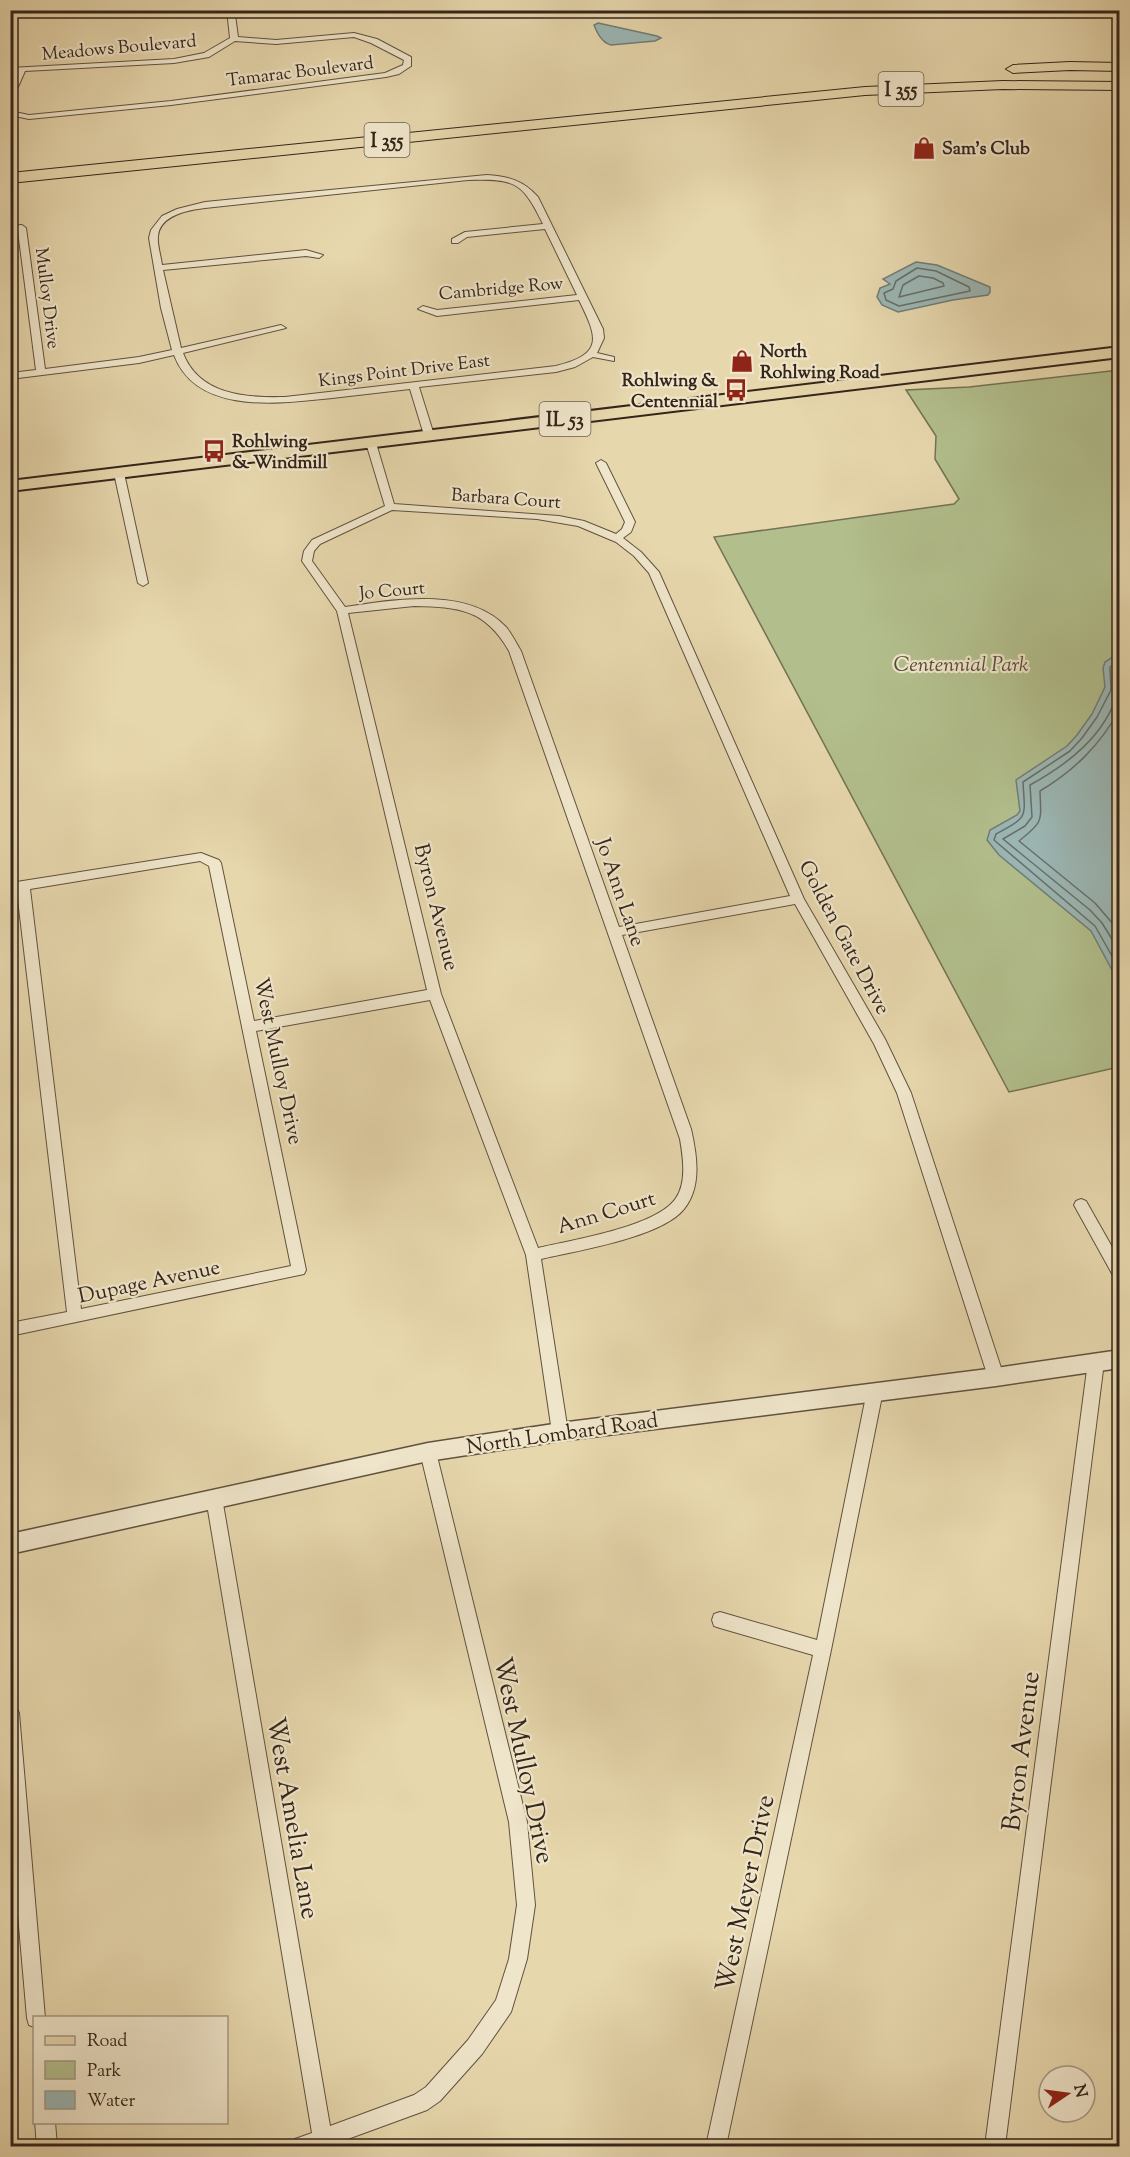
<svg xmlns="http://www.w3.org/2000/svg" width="1130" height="2157" viewBox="0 0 1130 2157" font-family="'Sorts Mill Goudy',serif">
<rect width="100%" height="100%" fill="#e7d7ad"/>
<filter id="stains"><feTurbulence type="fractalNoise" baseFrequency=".00333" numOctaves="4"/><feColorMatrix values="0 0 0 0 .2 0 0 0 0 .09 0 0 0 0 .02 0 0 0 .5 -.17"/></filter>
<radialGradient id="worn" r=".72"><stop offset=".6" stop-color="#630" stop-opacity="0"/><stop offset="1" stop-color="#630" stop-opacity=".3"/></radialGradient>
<!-- green -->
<polygon fill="#b2bf8d" stroke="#737254" stroke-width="1.5" points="1119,370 1119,1067 1009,1092 714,537 954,504 959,499 935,459 936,436 906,390 969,387"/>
<!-- water -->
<g fill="#9bb7b5" stroke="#727d77" stroke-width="1.5">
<path d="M598,23L657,36L661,38L655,41L611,45C603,43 597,33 594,25Z"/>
<polygon points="916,262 937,265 990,287 990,292 988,295 953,300 898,312 882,305 877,297 880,288 890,284 883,279"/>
<polygon points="1119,653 1119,983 1091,931 999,855 987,840 990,830 1017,815 1020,811 1016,780 1067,746 1077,735 1092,714 1105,687 1103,668 1105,662"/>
</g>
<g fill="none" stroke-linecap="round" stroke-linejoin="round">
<!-- shore -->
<g stroke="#686e68" stroke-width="1.5">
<polygon points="917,268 936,271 969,287 970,291 899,306 886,300 884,293 893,289 896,281"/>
<polygon points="919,276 933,278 943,283 944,286 899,297 903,285"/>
<path d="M1120,660L1110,667L1111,690L1097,717L1082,738L1070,751L1023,782C1025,819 1029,816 996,834L994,840L1095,926L1120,970"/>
<path d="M1120,669C1118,677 1120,685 1118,692C1105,736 1068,764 1030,785L1032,817L1025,826L1003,839L1090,910L1102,923L1120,952"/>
<path d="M1120,709C1100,745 1075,770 1040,791C1041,822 1044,821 1019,841L1095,903L1120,932"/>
</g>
<!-- minor casing -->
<g stroke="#61523f" stroke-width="2">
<g id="minor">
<polygon points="227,10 258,10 235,15 238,37 276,40 354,33 377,39 411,57 411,66 399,74 386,77 171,105 29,119 10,115 10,111 29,115 171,101 385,73 403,65 404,60 371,43 354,37 276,44 235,41 209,57 174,63 25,71 14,96 10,98 10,87 17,72 10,72 10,68 174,59 204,53 230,38"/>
<path d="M487,175C508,176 524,181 538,197L603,329L604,338L597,353L614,357V361L593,357L575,367L556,372L419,387L434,435L429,438L424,435L410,389C384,392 358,395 332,398C281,403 197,416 174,355L139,363L10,379V373L36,370L18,231L10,232V226L22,225L26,228L45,369L139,357L172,350L161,308L149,238L151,230L162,216L177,209L205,202ZM468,180C515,179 522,181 543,224L465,232L452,239V243H458L467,237L545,229L577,295L437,310L423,306L418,309L437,316L579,300C597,337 605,354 556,366L285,397C246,398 199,395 183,353L286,328L281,325L181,348L163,270L306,256L319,258L323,255L306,250L162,265C161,256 157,245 158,236C160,215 188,210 205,208Z"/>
<path d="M371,440L376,443L394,504L559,516L584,521L616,534L622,529L625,522L596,463L601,460L606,463L635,522L631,532L623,538L641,552L659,572L804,899L885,1039L911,1093L1004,1377L1001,1382L996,1384L991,1382L988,1377L897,1093L874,1044L795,904L622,935L691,1129C697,1155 702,1187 684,1209C662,1237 576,1251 541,1259L568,1432L565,1437L560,1439L555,1437L552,1432L526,1255L430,1000L256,1031L306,1270L304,1274L10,1336V1323L67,1312L17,891L10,892V883L201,853L219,860L221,863L254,1021L427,990L337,611L302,561L304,551L312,540L385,506L366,443ZM392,510L537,519L578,526L616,542L634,556L649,573L790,896L619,927L521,651C516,643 512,634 506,627C468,586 393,600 345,607L312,561L314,551L320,544ZM414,606C459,607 485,609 509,651L680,1139C683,1157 687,1182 676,1198C657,1227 571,1240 538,1248L441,994L348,613ZM200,861L209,866L291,1266L81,1309L30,889Z"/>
<polygon points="119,470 124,473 148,583 143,586 138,583 114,473"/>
<polygon points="1081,1199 1086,1201 1120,1261 1120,1281 1115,1279 1074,1205 1076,1201"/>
<polygon points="1096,1355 1101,1357 1104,1362 1005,2146 985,2146 1088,1362 1091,1357"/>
<polygon points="875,1384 880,1386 883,1391 831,1650 726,2146 706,2146 813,1655 720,1628 714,1626 712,1620 714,1614 720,1612 817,1640 867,1391 870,1386"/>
<polygon points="428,1445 434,1447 436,1452 527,1822 535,1905 527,1959 511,2012 482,2054 440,2101 427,2110 334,2144 334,2146 292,2146 295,2139 312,2133 206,1498 208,1493 214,1491 220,1493 222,1498 330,2126 414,2095 426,2087 468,2040 496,2000 509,1959 517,1905 509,1822 420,1452 422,1447"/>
<polygon points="10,1705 16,1707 19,1713 45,2018 34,2018 34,2027 29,2025 27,2018 10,1823"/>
<polygon points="35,2122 55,2122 57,2146 37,2146"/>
</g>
</g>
<!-- tertiary casing -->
<g stroke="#61523f" stroke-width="3">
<polygon id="tertiary" points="1120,1350 1120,1368 996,1386 560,1441 428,1461 10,1554 10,1534 428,1443 560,1423 996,1368"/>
</g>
<!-- primary casing -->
<g stroke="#34251a" stroke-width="4">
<polygon id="primary" points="1120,347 1120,357 10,491 10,481"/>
</g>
<!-- motorway casing -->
<g stroke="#34251a" stroke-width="2">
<g id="motorway">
<polygon points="1070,62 1120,63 1120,71 1070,70 1013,73 1006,69 1013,65"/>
<polygon points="1003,81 1120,82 1120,90 1003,89 865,95 10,183 10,173 865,87"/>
</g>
</g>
<!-- minor -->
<use href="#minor" fill="#efe5ca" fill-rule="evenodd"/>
<!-- tertiary -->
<use href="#tertiary" fill="#efe5ca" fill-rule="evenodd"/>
<!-- primary -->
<use href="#primary" fill="#e7d7ad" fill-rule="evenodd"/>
<!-- motorway -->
<use href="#motorway" fill="#e7d7ad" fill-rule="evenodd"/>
</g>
<!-- icons -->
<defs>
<g id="shop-bare" transform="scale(1.8)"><path d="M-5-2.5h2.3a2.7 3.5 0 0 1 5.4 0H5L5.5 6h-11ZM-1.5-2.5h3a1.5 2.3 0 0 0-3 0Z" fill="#8f2418" stroke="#efe5ca" stroke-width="2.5" paint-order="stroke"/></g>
<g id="bus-bare" transform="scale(1.8)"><path d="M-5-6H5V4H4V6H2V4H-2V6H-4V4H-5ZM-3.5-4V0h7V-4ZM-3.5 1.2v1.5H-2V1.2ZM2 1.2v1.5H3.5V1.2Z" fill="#8f2418" stroke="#efe5ca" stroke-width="2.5" paint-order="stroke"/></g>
</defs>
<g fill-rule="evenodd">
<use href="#shop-bare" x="924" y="148"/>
<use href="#shop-bare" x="742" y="361"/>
<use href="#bus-bare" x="736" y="390"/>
<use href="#bus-bare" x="214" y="451"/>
</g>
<g text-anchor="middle" stroke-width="4.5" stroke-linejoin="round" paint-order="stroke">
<!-- far-street labels -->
<g font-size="18" fill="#34251a" stroke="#efe5ca">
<text transform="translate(119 47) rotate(-5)" y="6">Meadows Boulevard</text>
<text transform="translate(300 71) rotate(-7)" y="6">Tamarac Boulevard</text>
<text transform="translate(501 288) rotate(-5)" y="6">Cambridge Row</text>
<text transform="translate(48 298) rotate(83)" y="6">Mulloy Drive</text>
<text transform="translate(404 370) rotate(-7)" y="6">Kings Point Drive East</text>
<text transform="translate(506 498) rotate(4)" y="6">Barbara Court</text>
<text transform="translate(392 590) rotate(-5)" y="6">Jo Court</text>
</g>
<!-- far-poi labels -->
<g font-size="18" font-weight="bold" fill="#34251a" stroke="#efe5ca" text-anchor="start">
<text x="942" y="154">Sam's Club</text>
<text x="760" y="357">North<tspan x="760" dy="21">Rohlwing Road</tspan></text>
<text x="718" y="386" text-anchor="end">Rohlwing &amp;<tspan x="718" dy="21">Centennial</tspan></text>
<text x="232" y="447">Rohlwing<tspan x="232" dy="21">&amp; Windmill</tspan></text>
</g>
<!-- shield labels -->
<g fill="#efe5ca" stroke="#6c5f4f" stroke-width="1.5">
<rect x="878.5" y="72" width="45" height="34" rx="4.5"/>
<rect x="364.5" y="123" width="45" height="34" rx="4.5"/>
<rect x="539.5" y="402" width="51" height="34" rx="4.5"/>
</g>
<g font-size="20" font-weight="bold" fill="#34251a">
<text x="901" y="96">I 355</text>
<text x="387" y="147">I 355</text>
<text x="565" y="426">IL 53</text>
</g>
<!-- park labels -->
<g font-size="21" font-style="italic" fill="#544c37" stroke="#efe5ca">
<text x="961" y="671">Centennial Park</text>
</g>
<!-- street labels -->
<g font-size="21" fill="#34251a" stroke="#efe5ca">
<text transform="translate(621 892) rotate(71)" y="7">Jo Ann Lane</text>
<text transform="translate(437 907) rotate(76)" y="7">Byron Avenue</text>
<text transform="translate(845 937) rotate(62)" y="7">Golden Gate Drive</text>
<text transform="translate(279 1061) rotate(78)" y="7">West Mulloy Drive</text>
<text transform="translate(606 1212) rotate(-17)" y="7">Ann Court</text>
<text transform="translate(149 1281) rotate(-12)" y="7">Dupage Avenue</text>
<text transform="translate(562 1433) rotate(-8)" y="7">North Lombard Road</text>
</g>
<!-- near-street labels -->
<g font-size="26" fill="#34251a" stroke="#efe5ca">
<text transform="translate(1020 1751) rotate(-83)" y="9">Byron Avenue</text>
<text transform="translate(525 1760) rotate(78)" y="9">West Mulloy Drive</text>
<text transform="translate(294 1818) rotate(80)" y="9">West Amelia Lane</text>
<text transform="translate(744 1893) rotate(-78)" y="9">West Meyer Drive</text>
</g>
</g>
<!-- margin -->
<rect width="1130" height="2157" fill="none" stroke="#e7d7ad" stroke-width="36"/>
<rect x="12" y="12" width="1106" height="2133" fill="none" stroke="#34251a" stroke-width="3"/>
<rect x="18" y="18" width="1094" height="2121" fill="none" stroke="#34251a" stroke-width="1.5"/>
<!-- legend -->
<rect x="33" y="2016" width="195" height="108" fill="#efe5ca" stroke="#a49884" stroke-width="1.5"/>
<rect x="45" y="2036" width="30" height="9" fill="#e7d7ad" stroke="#a49884" stroke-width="1.5"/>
<text x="87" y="2046" font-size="18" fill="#34251a">Road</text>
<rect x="45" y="2061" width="30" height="18" fill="#b2bf8d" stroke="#a49884" stroke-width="1.5"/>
<text x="87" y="2076" font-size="18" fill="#34251a">Park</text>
<rect x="45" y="2091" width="30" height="18" fill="#9bb7b5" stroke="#a49884" stroke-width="1.5"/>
<text x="87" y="2106" font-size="18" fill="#34251a">Water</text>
<!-- north arrow -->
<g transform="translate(1067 2094) rotate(77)"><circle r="28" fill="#efe5ca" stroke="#a49884" stroke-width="1.5"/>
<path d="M0-4.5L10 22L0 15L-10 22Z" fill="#8f2418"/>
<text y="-9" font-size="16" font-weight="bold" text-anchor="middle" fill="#34251a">N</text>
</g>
<rect width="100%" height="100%" filter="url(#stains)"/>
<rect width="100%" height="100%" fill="url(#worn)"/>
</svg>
